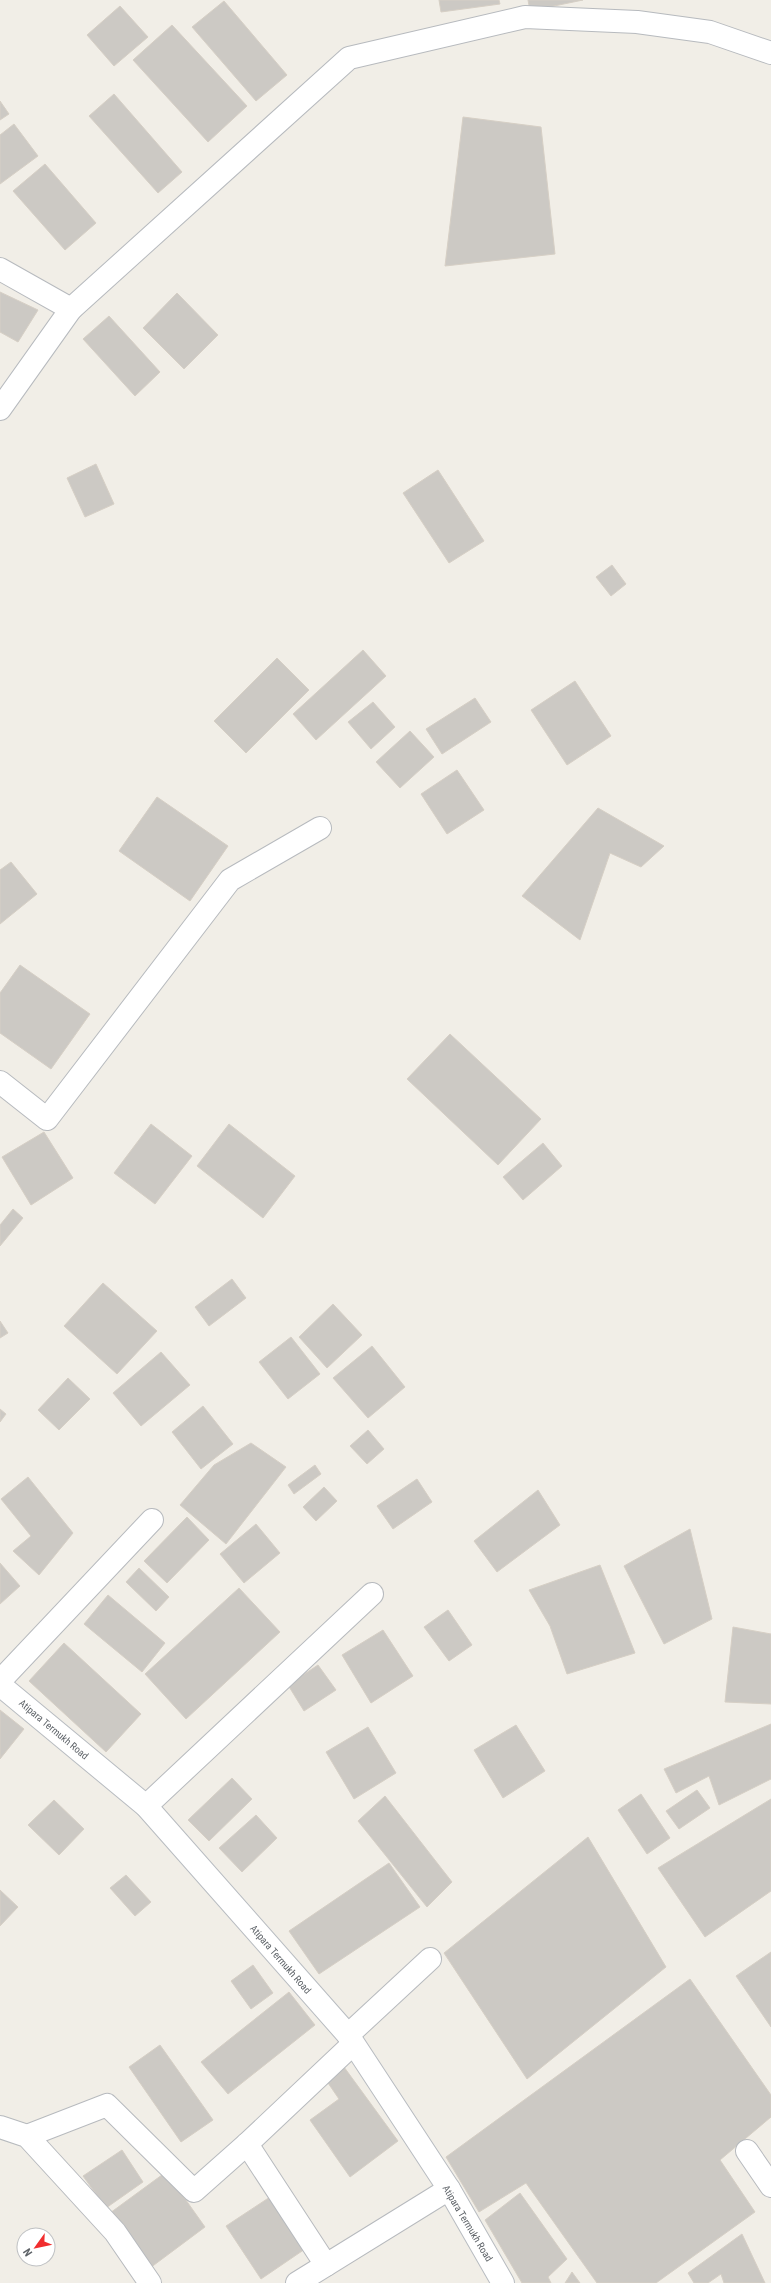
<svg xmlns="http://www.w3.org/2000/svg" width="771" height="2283" viewBox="0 0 771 2283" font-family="'Roboto Condensed',sans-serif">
<rect width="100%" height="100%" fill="#f1eee7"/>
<!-- building -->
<g fill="#ccc9c4" stroke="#d6cfc5">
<polygon points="439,0 499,0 500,4 441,12"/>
<polygon points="528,0 583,0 530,11"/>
<polygon points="224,1 287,75 256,101 192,27"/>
<polygon points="120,6 148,37 114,66 87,35"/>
<polygon points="172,25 247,106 208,142 133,60"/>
<polygon points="114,94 182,172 158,193 89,116"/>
<polygon points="0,101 9,114 0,120"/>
<polygon points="463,117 541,127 555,254 445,266"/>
<polygon points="14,124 38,156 0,184 0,135"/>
<polygon points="45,164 96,223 65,250 13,191"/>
<polygon points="0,292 38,310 18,342 0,332"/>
<polygon points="177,293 218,335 184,369 143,328"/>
<polygon points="109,316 160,372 135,396 83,339"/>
<polygon points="96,464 114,504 85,517 67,478"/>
<polygon points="438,470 484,541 449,563 403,493"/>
<polygon points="612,565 626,584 611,596 596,577"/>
<polygon points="363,650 386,676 316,740 293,714"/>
<polygon points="277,658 309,690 246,753 214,721"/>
<polygon points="575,681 611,736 567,765 531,710"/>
<polygon points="475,698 491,722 442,754 426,729"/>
<polygon points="373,702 395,727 371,749 348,722"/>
<polygon points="410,731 434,757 400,788 376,762"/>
<polygon points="457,770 484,810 447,834 421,794"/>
<polygon points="157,797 228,846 190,901 119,851"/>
<polygon points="598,808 664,846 641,867 610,853 580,940 522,896"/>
<polygon points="11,862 37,894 0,924 0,870"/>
<polygon points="20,965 90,1014 51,1069 0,1033 0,993"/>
<polygon points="450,1034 541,1119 498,1165 407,1079"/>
<polygon points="151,1124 192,1156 155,1204 114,1173"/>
<polygon points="229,1124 295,1176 263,1218 197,1166"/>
<polygon points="44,1132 73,1178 31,1205 2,1157"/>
<polygon points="543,1143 562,1166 523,1200 503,1177"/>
<polygon points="13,1209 23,1218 0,1246 0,1225"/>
<polygon points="232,1279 246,1298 209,1326 195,1307"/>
<polygon points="103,1283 157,1331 117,1374 64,1326"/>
<polygon points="333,1304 362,1335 327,1368 299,1337"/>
<polygon points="0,1321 8,1333 0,1338"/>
<polygon points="291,1337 320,1374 288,1399 259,1362"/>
<polygon points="372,1346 405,1387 368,1418 333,1378"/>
<polygon points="161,1352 190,1385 141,1426 113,1393"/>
<polygon points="68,1378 90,1399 59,1430 38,1410"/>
<polygon points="203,1406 233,1444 201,1469 172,1432"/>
<polygon points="0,1409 6,1414 0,1422"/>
<polygon points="368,1430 384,1449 367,1464 350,1446"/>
<polygon points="251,1443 286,1467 226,1544 180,1505 214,1465"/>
<polygon points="315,1465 321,1474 294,1494 288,1485"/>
<polygon points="28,1477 73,1533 39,1575 13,1551 31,1536 1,1499"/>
<polygon points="417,1479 432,1502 393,1529 377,1506"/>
<polygon points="324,1487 337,1501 316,1521 303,1507"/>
<polygon points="538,1490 560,1525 497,1572 474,1541"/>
<polygon points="187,1517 209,1540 167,1583 144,1561"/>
<polygon points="256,1524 280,1553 244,1583 220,1554"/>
<polygon points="690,1529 712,1619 664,1644 624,1566"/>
<polygon points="0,1563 20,1586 0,1604"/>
<polygon points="600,1565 635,1653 567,1674 550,1626 529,1590"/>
<polygon points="139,1568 169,1597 156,1611 126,1582"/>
<polygon points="239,1588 280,1632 186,1719 145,1674"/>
<polygon points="108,1595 165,1643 142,1672 84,1624"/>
<polygon points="448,1610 472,1645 449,1661 424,1627"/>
<polygon points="733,1627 771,1634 771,1704 725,1702"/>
<polygon points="383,1630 413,1676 371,1703 342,1655"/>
<polygon points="64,1643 141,1714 106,1752 29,1681"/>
<polygon points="318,1665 336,1690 304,1711 288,1685"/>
<polygon points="0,1710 24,1729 0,1759"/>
<polygon points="771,1724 771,1779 719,1805 709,1776 676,1793 664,1769"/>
<polygon points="516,1725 545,1771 503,1798 474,1750"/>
<polygon points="368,1727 396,1773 354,1799 326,1752"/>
<polygon points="232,1778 252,1799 209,1841 188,1820"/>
<polygon points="697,1790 710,1808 679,1829 666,1811"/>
<polygon points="641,1794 670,1838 647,1854 618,1810"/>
<polygon points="385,1796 452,1882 427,1907 358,1821"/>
<polygon points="771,1799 771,1891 705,1937 658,1868"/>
<polygon points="54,1800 84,1829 59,1855 28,1825"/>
<polygon points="256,1815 277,1838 242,1872 219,1848"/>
<polygon points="588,1837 666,1967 527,2079 444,1953"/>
<polygon points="389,1863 420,1907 319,1974 289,1931"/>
<polygon points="126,1875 151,1902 135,1916 110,1888"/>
<polygon points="0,1890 18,1907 0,1926"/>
<polygon points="771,1952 771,2027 736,1976"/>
<polygon points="253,1965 273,1993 251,2009 231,1981"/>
<polygon points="690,1979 771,2095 771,2117 720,2160 755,2212 656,2283 597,2283 526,2183 479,2212 446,2157"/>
<polygon points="289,1992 315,2025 228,2094 201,2062"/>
<polygon points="160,2045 213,2120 181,2142 129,2067"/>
<polygon points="344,2067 398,2141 350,2177 310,2120 339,2099 326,2080"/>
<polygon points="122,2150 143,2182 106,2208 83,2176"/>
<polygon points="166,2172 205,2227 150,2268 110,2213"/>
<polygon points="520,2193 567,2259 548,2277 551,2283 522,2283 485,2220"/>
<polygon points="270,2197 305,2249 261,2279 226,2226"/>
<polygon points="742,2234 765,2283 724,2283 721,2274 708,2283 694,2283 688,2273"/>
<polygon points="572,2272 580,2283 565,2283"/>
</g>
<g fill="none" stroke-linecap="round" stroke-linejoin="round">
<!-- minor casing -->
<g stroke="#b7babe" stroke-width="24">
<g id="minor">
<polyline points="0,269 71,309"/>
<polyline points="0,409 71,309 349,58 525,17 637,22 710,32 771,53"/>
<polyline points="0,1082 47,1119 230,880 320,828"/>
<polyline points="0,1681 152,1520"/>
<polyline points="146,1806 372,1594"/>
<polyline points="348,2035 430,1959"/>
<polyline points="0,2127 27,2136 115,2232 150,2283"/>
<polyline points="27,2136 107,2105 194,2191 247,2144 353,2044"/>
<polyline points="247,2144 326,2265"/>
<polyline points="747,2151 771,2186"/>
<polyline points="297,2283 449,2189"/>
</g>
</g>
<!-- secondary casing -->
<g stroke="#b8bcc1" stroke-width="24">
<polyline id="secondary" points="0,1685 146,1806 348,2035 449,2189 503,2283"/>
</g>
<!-- minor -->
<use href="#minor" stroke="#fff" stroke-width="22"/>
<!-- secondary -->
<use href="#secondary" stroke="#fff" stroke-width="22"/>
</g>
<g text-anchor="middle" stroke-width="3" stroke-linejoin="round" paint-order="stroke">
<!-- street labels -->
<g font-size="10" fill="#5e6368" stroke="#fff">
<text transform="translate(54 1729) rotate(40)" y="4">Atipara Termukh Road</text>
<text transform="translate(281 1959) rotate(49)" y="4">Atipara Termukh Road</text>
<text transform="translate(468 2223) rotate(59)" y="4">Atipara Termukh Road</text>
</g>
</g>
<!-- north arrow -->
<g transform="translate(36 2247) rotate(237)"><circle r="19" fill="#ffffff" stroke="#bfc1c3"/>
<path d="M0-3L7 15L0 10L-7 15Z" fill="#f12d2e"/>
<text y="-6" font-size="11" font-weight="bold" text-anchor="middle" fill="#5e6368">N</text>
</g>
</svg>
